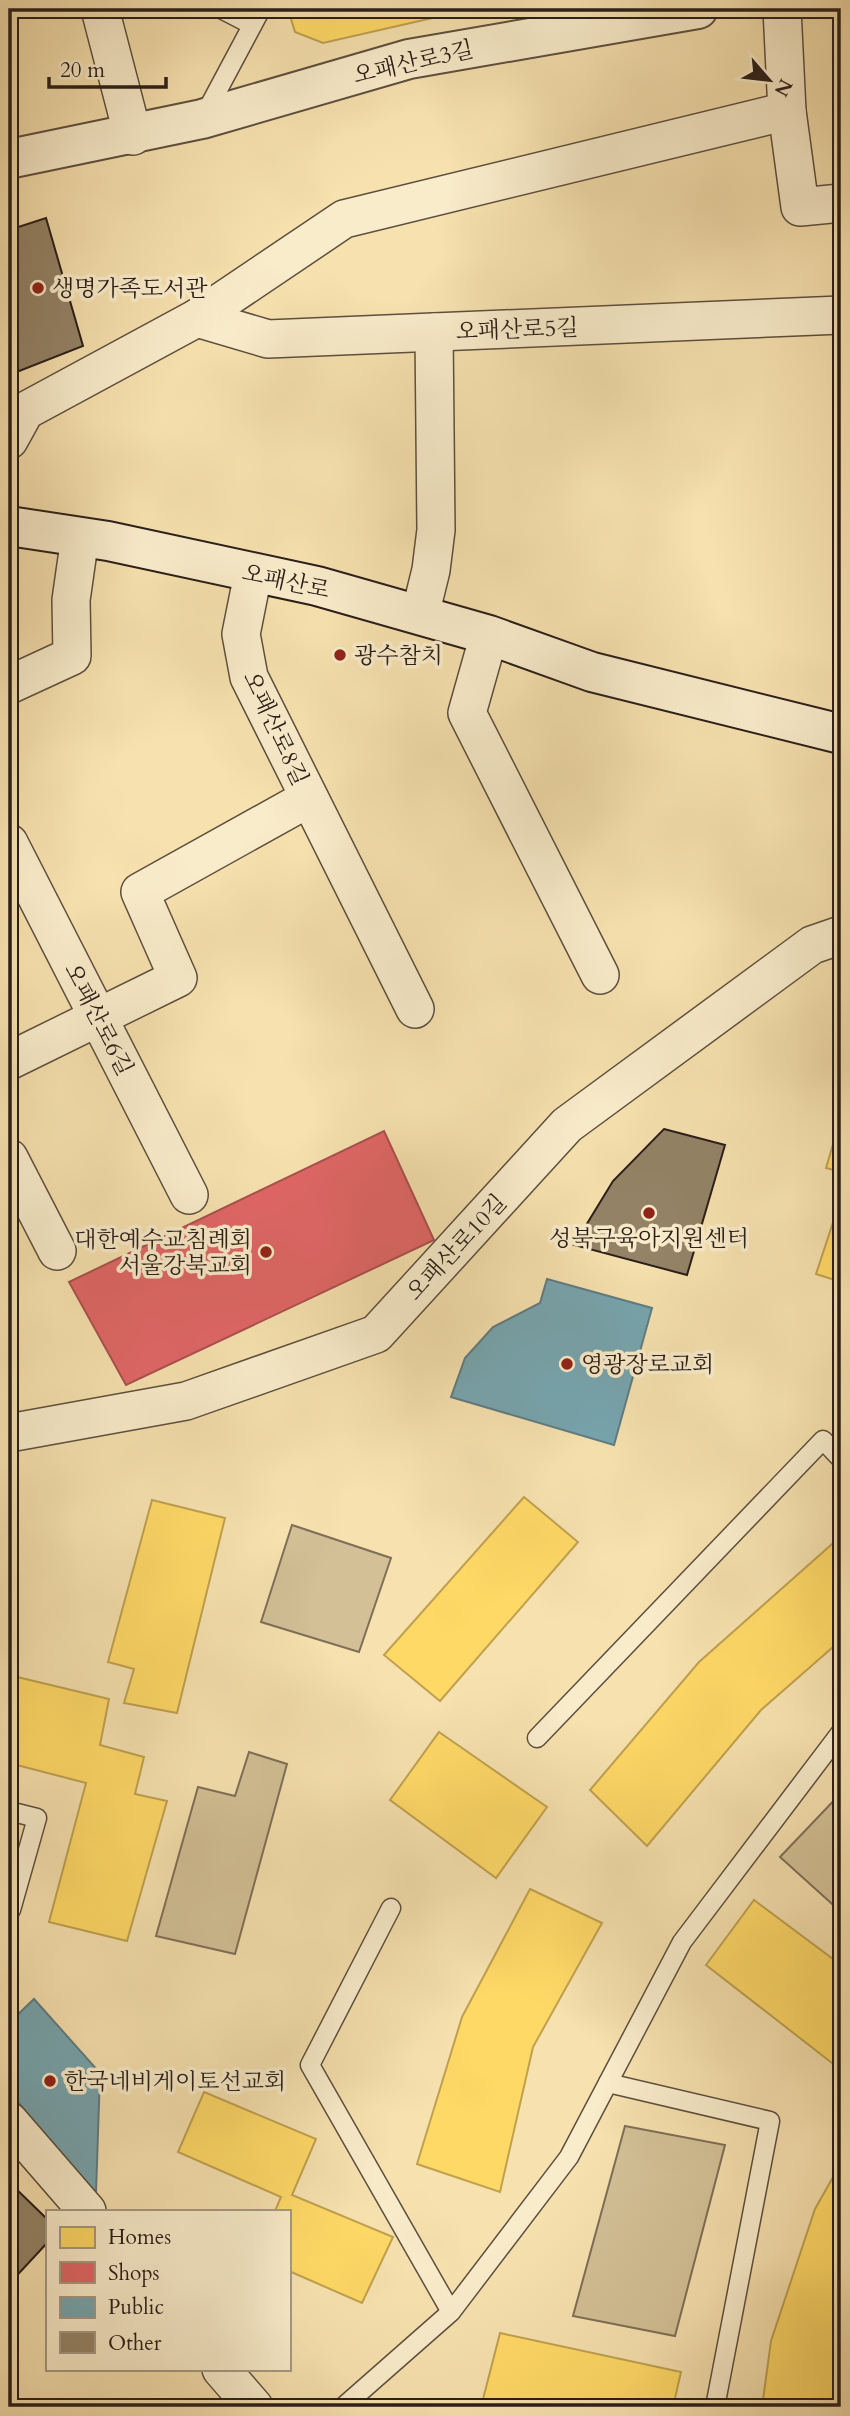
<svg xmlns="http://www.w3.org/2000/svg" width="850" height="2416" viewBox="0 0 850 2416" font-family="Cardo,'Noto Serif KR',serif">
<rect width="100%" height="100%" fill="#f6e1af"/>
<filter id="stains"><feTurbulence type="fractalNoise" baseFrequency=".00286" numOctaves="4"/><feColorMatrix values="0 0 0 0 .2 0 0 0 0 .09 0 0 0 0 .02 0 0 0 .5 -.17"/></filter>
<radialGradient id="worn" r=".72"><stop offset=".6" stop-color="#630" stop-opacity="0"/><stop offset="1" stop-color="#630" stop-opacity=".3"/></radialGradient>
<!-- green -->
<g fill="#d3c096" stroke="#7e6f58" stroke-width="2">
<polygon points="292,1525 391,1558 359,1652 261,1622"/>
<polygon points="249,1752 287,1764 235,1954 156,1936 198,1787 235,1796"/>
<polygon points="841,1793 841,1912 780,1857"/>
<polygon points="625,2126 725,2145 675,2336 573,2316"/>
</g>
<!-- homes -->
<g fill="#ffd966" stroke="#bfa14f" stroke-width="2">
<polygon points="288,9 472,9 323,43 295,32"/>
<polygon points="841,1117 841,1172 826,1168"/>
<polygon points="841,1198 841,1282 816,1274"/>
<polygon points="524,1497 578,1542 440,1701 384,1655"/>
<polygon points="152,1500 225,1518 177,1713 124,1703 134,1669 108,1662"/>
<polygon points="840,1537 841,1640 761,1710 647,1846 590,1790 699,1662"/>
<polygon points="9,1675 109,1699 100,1745 144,1757 135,1794 167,1801 127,1941 49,1922 86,1783 9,1763"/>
<polygon points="439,1732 547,1807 496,1878 390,1800"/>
<polygon points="530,1889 602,1923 533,2047 500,2192 417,2164 462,2017"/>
<polygon points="754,1900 841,1965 841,2070 706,1965"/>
<polygon points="204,2092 316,2139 292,2195 393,2237 362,2303 289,2271 289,2211 275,2211 281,2197 178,2152"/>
<polygon points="841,2163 838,2407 762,2407 771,2341 815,2209"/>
<polygon points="500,2333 681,2372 673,2407 481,2407"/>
</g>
<!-- shops -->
<polygon fill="#e06666" stroke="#a9504f" stroke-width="2" points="384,1131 434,1240 126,1385 69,1282"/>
<!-- public -->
<g fill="#76a5af" stroke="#5f7c82" stroke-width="2">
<polygon points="547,1279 652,1308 614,1445 451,1397 465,1358 493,1327 540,1303"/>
<polygon points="34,1999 100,2073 96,2193 9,2092 9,2023"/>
</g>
<!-- building -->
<g fill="#948367" stroke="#2a1e19" stroke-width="2">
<polygon points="46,218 83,346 9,375 9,230"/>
<polygon points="664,1129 725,1145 687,1275 574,1245 613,1181"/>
<polygon points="9,2182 47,2219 47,2243 9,2284"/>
</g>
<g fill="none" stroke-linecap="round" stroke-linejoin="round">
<!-- service casing -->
<g stroke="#5d4f3e" stroke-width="21">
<g id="service">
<polyline points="221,9 252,25"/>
<polyline points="205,114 261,9"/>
<polyline points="537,1738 823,1440 841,1459"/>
<polyline points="9,1811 37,1818 11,1910"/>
<polyline points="391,1908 310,2065 451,2312"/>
<polyline points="608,2083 770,2121 715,2407"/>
<polyline points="343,2407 451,2312 569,2157 682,1942 841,1732"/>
</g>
</g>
<!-- minor casing -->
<g stroke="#5d4f3e" stroke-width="40">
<g id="minor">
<polyline points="100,9 133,136"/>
<polyline points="782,9 787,111 800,207 841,203"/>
<polyline points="197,318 268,339 841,315"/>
<polyline points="9,440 25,411 197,318 344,219 787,111"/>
<polyline points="253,574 241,634 249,677 415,1009"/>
<polyline points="420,615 431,570 436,530 434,332"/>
<polyline points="489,635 467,713 600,975"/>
<polyline points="9,685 72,656 71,600 80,537"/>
<polyline points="9,843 189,1195"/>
<polyline points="9,1061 178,978 140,892 309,798"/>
<polyline points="9,1158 57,1251"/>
<polyline points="9,1433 186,1401 376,1334 567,1125 812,945 841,935"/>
<polyline points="9,2121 87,2211"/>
<polyline points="221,2369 254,2407"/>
</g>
</g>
<!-- tertiary casing -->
<g stroke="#5d4f3e" stroke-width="42">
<polyline id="tertiary" points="9,159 202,119 409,59 698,9"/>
</g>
<!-- secondary casing -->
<g stroke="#2a1e19" stroke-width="42">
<polyline id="secondary" points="9,526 108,541 317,586 489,635 592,672 841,734"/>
</g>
<!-- service -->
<use href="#service" stroke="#f9eccb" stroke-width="18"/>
<!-- minor -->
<use href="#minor" stroke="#f9eccb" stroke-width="37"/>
<!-- tertiary -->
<use href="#tertiary" stroke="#f9eccb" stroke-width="38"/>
<!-- secondary -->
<use href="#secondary" stroke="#f9eccb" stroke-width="38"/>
</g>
<!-- markers -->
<g fill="#8f2418" stroke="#f9eccb" stroke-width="2.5">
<circle cx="38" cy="288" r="7"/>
<circle cx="340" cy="655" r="7"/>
<circle cx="649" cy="1213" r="7"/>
<circle cx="266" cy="1252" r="7"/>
<circle cx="567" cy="1364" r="7"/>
<circle cx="50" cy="2081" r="7"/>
</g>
<g text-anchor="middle" stroke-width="7" stroke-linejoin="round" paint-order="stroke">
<!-- street labels -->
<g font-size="23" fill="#2a1e19" stroke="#f9eccb">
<text transform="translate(413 62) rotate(-13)" y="8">오패산로3길</text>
<text transform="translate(517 329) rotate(-2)" y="8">오패산로5길</text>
<text transform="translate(286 581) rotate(12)" y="8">오패산로</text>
<text transform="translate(276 728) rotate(65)" y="8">오패산로8길</text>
<text transform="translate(99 1019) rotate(63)" y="8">오패산로6길</text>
<text transform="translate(456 1247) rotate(-47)" y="8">오패산로10길</text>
</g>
<!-- poi labels -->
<g font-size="23" fill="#2a1e19" stroke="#f9eccb" text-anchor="start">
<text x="52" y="296">생명가족도서관</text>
<text x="354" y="663">광수참치</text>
<text x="649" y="1246" text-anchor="middle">성북구육아지원센터</text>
<text x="252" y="1247" text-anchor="end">대한예수교침례회<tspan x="252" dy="26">서울강북교회</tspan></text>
<text x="581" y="1372">영광장로교회</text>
<text x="64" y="2089">한국네비게이토선교회</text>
</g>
</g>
<!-- margin -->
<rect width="850" height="2416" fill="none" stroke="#f6e1af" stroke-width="35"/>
<rect x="10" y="10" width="829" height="2395" fill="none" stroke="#2a1e19" stroke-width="3.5"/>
<rect x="18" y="18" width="815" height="2381" fill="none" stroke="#2a1e19" stroke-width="2"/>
<!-- legend -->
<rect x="46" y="2210" width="245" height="161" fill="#f9eccb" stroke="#a69a84" stroke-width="2"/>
<rect x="60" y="2227" width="35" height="21" fill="#ffd966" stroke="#a69a84" stroke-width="2"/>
<text x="108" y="2244" font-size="21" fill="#2a1e19">Homes</text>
<rect x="60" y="2262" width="35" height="21" fill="#e06666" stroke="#a69a84" stroke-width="2"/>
<text x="108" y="2280" font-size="21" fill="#2a1e19">Shops</text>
<rect x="60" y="2297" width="35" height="21" fill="#76a5af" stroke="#a69a84" stroke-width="2"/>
<text x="108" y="2314" font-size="21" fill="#2a1e19">Public</text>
<rect x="60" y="2332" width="35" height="21" fill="#948367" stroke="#a69a84" stroke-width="2"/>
<text x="108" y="2350" font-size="21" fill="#2a1e19">Other</text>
<!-- north arrow -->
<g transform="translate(769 80) rotate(118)" stroke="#f9eccb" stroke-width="5" paint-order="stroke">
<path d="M0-5L12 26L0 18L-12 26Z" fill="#2a1e19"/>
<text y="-10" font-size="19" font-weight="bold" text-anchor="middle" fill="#2a1e19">N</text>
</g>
<!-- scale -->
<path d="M49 77v10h117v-10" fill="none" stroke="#2a1e19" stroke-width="3.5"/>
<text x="60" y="77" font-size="21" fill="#2a1e19" stroke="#f9eccb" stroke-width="5" paint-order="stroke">20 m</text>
<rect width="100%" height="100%" filter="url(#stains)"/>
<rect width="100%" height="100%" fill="url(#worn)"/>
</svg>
